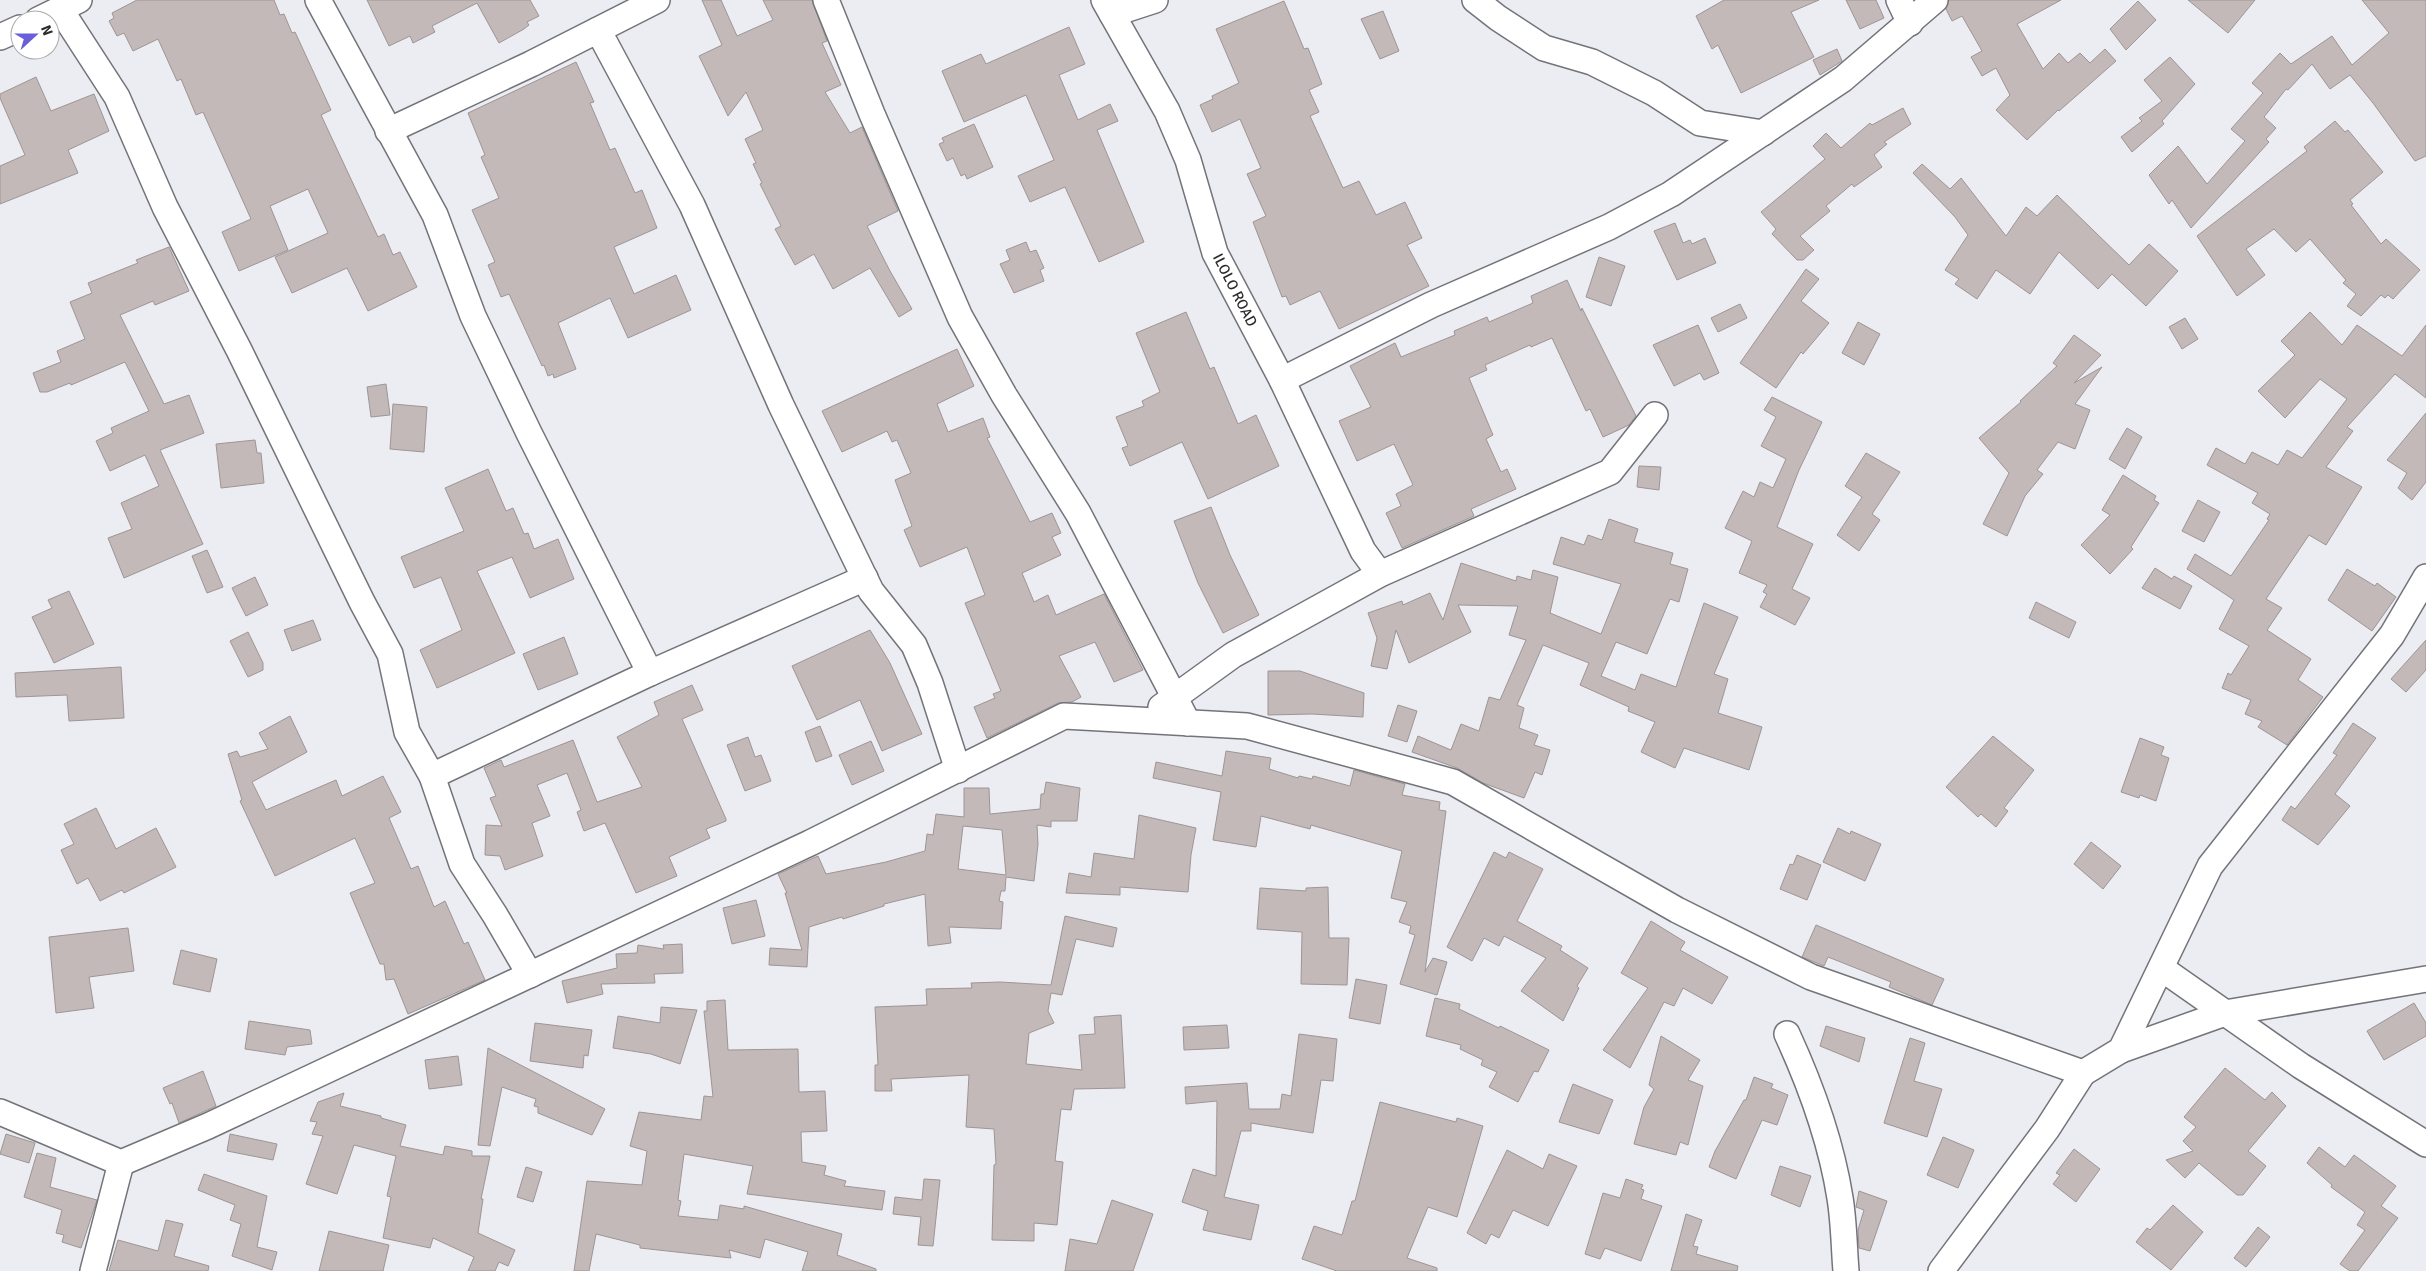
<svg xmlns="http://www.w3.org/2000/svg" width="2426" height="1271" viewBox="0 0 2426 1271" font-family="Signika,sans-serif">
<rect width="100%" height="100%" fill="#ececf3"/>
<!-- building -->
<g fill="#c2b9b8" stroke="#9e9594" fill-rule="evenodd">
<polygon points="137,0 274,0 280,15 284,14 292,33 295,32 331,110 321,115 378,237 384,234 393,255 400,252 417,287 368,311 347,268 292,293 275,257 328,233 308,189 270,206 288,250 239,271 222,232 251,219 203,112 196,115 181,79 177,81 158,39 133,51 124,33 117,36 109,21 114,18 112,13"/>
<polygon points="367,0 530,0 539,16 527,22 529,25 524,29 499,43 477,3 432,26 435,32 413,43 410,36 389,46"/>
<polygon points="702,0 721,0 737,36 773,20 763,0 812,0 827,41 822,43 841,85 825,92 850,133 862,127 898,211 867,226 890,271 912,309 899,317 870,268 833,289 814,254 795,265 775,229 781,226 760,184 762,183 753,164 756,163 745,139 763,130 746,92 728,116 699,56 722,45"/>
<polygon points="1724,0 1819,0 1791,12 1814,57 1741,93 1718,45 1712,49 1696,16"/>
<polygon points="1846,0 1876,0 1884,18 1860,29"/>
<polygon points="1949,0 2061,0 2017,24 2043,69 2059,53 2068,63 2080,53 2090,63 2105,49 2116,61 2059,111 2058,110 2027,140 1996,110 2010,95 1996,68 1982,76 1971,57 1982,51 1962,16 1952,21 1946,9"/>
<polygon points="2188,0 2255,0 2228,33"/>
<polygon points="2362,0 2426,0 2426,156 2415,161 2373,103 2350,75 2330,89 2312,64 2288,90 2286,89 2264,117 2276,128 2266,139 2269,142 2191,228 2172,200 2169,204 2149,175 2178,146 2207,184 2245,141 2231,129 2263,93 2252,83 2280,53 2291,64 2332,36 2352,65 2389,33"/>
<polygon points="1284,1 1304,49 1308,48 1322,84 1309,90 1319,112 1310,116 1343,188 1359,181 1376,215 1405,202 1422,238 1407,245 1429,286 1339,329 1320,291 1290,305 1286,296 1282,297 1253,222 1266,216 1247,174 1261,168 1240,119 1212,132 1200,105 1213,99 1212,96 1239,83 1216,29"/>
<polygon points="2138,1 2156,20 2126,50 2110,29"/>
<polygon points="1383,11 1399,51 1380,59 1361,19"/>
<polygon points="1069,27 1085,64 1059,75 1078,120 1110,104 1118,121 1097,130 1144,242 1099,262 1065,187 1030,202 1018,176 1054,160 1026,95 964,122 942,71 981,54 986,64"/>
<polygon points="1837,49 1842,61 1820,75 1813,60"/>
<polygon points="2170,57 2195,84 2162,121 2164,124 2132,152 2121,137 2142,121 2139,118 2162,101 2144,80"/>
<polygon points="576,62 594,102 590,103 610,150 615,148 635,193 642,190 657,228 614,247 634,294 676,275 691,310 628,338 610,298 558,323 576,369 554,378 553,374 548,376 544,365 542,366 509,294 501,297 488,265 495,262 472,210 499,198 481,157 485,155 468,113"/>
<polygon points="36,77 51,111 94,94 109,131 68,150 78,173 0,204 0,166 25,155 0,98 0,94"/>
<polygon points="1903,108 1911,124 1884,142 1887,144 1874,155 1882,167 1854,187 1852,184 1826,206 1830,211 1800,236 1814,250 1803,260 1797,260 1772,234 1776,229 1761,212 1825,159 1813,146 1826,133 1841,148 1870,123 1872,125"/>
<polygon points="2335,121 2345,132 2348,130 2383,172 2350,200 2353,204 2351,205 2381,244 2386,239 2420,270 2393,299 2388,295 2385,298 2381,295 2361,316 2347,306 2356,294 2343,283 2346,280 2310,239 2296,252 2274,229 2246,249 2265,275 2237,296 2197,236 2307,151 2304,147"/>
<polygon points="974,124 993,167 967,179 965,174 961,176 953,158 947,161 939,144 944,142 942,138"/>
<polygon points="1922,164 1950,189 1961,178 2006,236 2026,207 2037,216 2057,195 2129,265 2149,244 2178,271 2146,306 2112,274 2098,289 2059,252 2030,294 1996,270 1977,299 1955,284 1959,279 1945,270 1968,235 1955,217 1913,173"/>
<polygon points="1675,223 1683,243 1690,240 1692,244 1705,238 1716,263 1677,280 1654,231"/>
<polygon points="1026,242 1030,252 1036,250 1044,268 1040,270 1044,281 1014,293 1000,264 1010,260 1006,250"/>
<polygon points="169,247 189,291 155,305 153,301 120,315 164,404 189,395 204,433 160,450 203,544 124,578 108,538 132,529 121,503 159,486 145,455 110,471 96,441 113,433 111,428 149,411 125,362 71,385 70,383 47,392 40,392 33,373 61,362 57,351 85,339 70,302 92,293 88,283 138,263 136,260"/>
<polygon points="1599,257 1625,266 1611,306 1586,297"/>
<polygon points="1806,269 1819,279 1801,301 1829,323 1803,354 1801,352 1776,388 1740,363"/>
<polygon points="1567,280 1581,311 1582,308 1636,416 1629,425 1603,437 1590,409 1586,411 1552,338 1531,347 1530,345 1485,365 1487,370 1469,378 1493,435 1486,439 1501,472 1507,469 1516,489 1471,509 1474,516 1402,548 1386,513 1401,506 1396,494 1413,485 1394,444 1357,461 1339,421 1371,407 1350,366 1395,343 1401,357 1455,335 1454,331 1487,317 1489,322 1533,303 1531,296"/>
<polygon points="1740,304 1747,318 1718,332 1711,318"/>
<polygon points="1186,312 1210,369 1214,367 1238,424 1256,415 1279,466 1208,499 1182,442 1130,466 1122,448 1128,446 1116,417 1144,406 1142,401 1160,392 1136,333"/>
<polygon points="2310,312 2342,345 2357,325 2402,356 2426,325 2426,398 2395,374 2347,427 2353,431 2326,467 2362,487 2326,545 2309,535 2266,599 2282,608 2267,630 2311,659 2298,680 2323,697 2287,745 2258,727 2262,721 2245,714 2251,700 2222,688 2228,673 2231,675 2249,646 2219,629 2234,600 2187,569 2195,554 2231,576 2269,520 2267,519 2270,514 2252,503 2258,493 2207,465 2216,448 2245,464 2252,452 2278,465 2287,450 2302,458 2347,399 2320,379 2285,418 2258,391 2295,355 2281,341"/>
<polygon points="2185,318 2198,339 2182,349 2169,327"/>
<polygon points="1858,322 1880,334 1864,365 1842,353"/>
<polygon points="1698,325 1719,373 1704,380 1700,373 1674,386 1653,345"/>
<polygon points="2074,335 2101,355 2074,383 2102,367 2075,404 2090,410 2075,449 2058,442 2037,470 2043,474 2025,496 2007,536 1983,524 2009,473 1979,438 2021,402 2020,401 2057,366 2053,363"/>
<polygon points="957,349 974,386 937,404 948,432 983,418 990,437 987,438 1030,522 1052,513 1061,533 1052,537 1061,555 1022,573 1034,602 1048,595 1056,615 1104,594 1143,670 1114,682 1095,642 1059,656 1081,697 1072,702 1058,703 987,738 974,707 995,698 993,694 1001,691 965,603 985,595 967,547 920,567 904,530 912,526 895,480 911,473 897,440 892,442 887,431 842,452 822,411"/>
<polygon points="386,384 390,415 371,417 367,387"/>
<polygon points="1772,397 1822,422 1799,470 1777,527 1813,544 1792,589 1810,598 1795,625 1760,607 1767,594 1763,592 1767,585 1739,573 1752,541 1725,528 1743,491 1754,497 1760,482 1773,488 1786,459 1761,446 1776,417 1764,410"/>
<polygon points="393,404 427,407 424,452 390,449"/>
<polygon points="2426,413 2426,482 2412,500 2398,488 2407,473 2387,460"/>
<polygon points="2127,428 2142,437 2125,469 2109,459"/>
<polygon points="255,440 257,453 261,453 264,483 221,488 216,444"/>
<polygon points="1866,453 1900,472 1872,514 1880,520 1859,551 1837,535 1862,497 1845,486"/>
<polygon points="1639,466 1661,467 1659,490 1637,487"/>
<polygon points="488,469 506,511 513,508 524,534 528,533 534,549 558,539 574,579 530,598 512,557 477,571 515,653 437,688 420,650 462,630 441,577 414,588 401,557 464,531 445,488"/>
<polygon points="2123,475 2156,496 2154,500 2159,503 2131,547 2133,549 2110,574 2081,545 2110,515 2102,510"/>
<polygon points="2198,500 2220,512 2204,542 2182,531"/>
<polygon points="1211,507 1230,555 1259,615 1223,633 1198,583 1174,521"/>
<polygon points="1609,519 1638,529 1634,542 1673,553 1670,564 1688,569 1679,602 1670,599 1647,654 1616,642 1601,676 1635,690 1641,674 1676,687 1704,603 1738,617 1714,674 1728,679 1718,713 1762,727 1749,770 1684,748 1675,768 1641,752 1655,722 1628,711 1629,707 1580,685 1589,663 1543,645 1517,705 1524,708 1519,728 1538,735 1534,745 1550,750 1542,775 1535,772 1524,798 1483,783 1457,768 1412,752 1418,736 1451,750 1461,724 1479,731 1489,697 1500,700 1526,640 1509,635 1518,606 1458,605 1471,632 1409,663 1396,630 1387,669 1371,666 1377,638 1368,613 1402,601 1403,605 1430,593 1443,620 1461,563 1516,581 1517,576 1531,580 1533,570 1558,577 1550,613 1601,634 1621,584 1553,564 1561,537 1584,545 1588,535 1602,540"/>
<polygon points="207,550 223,587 207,593 192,556"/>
<polygon points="2155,568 2172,579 2174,576 2192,586 2180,609 2142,588"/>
<polygon points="2347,569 2375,586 2377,583 2396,597 2372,631 2328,600"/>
<polygon points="255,577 268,605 246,616 232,588"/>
<polygon points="69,591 94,644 54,663 32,617 52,608 48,600"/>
<polygon points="2036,602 2076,622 2069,638 2029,618"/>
<polygon points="313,620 321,640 292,651 284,630"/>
<polygon points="870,630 890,663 922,734 882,751 860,700 817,720 792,666"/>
<polygon points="248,632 263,663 263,670 248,677 230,641"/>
<polygon points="564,637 578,674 538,690 523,654"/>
<polygon points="2426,640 2426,670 2406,692 2391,679"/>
<polygon points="121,667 124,718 69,721 67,695 16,697 15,673"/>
<polygon points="1268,671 1300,671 1364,693 1363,717 1312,714 1268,715"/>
<polygon points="692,685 703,710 682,719 726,819 726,821 706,829 710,838 669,857 677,876 636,893 605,823 584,831 577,812 581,810 567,773 537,785 550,816 532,823 543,856 505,870 500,856 485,855 486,825 502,826 490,798 496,796 484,768 501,760 504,767 573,740 597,802 642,787 617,737 659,715 654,702"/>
<polygon points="1398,705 1417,711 1407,742 1388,736"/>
<polygon points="290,716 307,752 252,782 266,810 336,780 342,796 383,776 401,812 389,818 411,869 418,866 434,907 445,901 464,944 468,942 485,980 408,1014 394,979 386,980 384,964 380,964 350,893 375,883 355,838 275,876 240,801 242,800 228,754 237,751 240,757 268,749 259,733"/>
<polygon points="2353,723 2376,738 2335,794 2350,806 2318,845 2282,820 2291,806 2295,809 2337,755 2333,753"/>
<polygon points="820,726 832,756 816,762 805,732"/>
<polygon points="1993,736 2034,770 2004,808 2008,811 1996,827 1981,814 1978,817 1946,787"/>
<polygon points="748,737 755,757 761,755 771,781 745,791 727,745"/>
<polygon points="2140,738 2164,747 2161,755 2169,758 2156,801 2140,795 2139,798 2121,792"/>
<polygon points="871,741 884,771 852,785 839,755"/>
<polygon points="1226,751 1271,758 1269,769 1298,778 1299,776 1312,779 1313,776 1350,786 1354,770 1405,784 1402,795 1440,802 1439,810 1446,811 1425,972 1433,958 1447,962 1437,995 1400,984 1415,935 1409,933 1411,926 1399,922 1407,902 1391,898 1402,851 1311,825 1310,829 1261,816 1256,847 1213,840 1221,792 1153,778 1156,762 1222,776"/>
<path d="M1046,782L1080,788L1077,821H1051V827L1037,825L1038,844L1034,881L1006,877L1005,891H1001L999,901L1003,902L1001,929L949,927L951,943L928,946L925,894L884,904V906L843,919L842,917L809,927L807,967L769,965L770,948L802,950L785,893H787L778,874L818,856L826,874L886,862L925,851L927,834L933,835L936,814L964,817V788H989L990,814L1040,809L1041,794H1044ZM963,826L1002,830L1006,875L958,869Z"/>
<polygon points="96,808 116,849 156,828 176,867 124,893 122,890 100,901 88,878 77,884 61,850 74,844 64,824"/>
<polygon points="1139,815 1196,828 1191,855 1188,892 1120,887 1120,895 1066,893 1069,873 1091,877 1094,853 1134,859"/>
<polygon points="1838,828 1850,834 1851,831 1881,844 1865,881 1823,862"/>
<polygon points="2091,842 2121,866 2103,889 2074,864"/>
<polygon points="1494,852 1506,858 1509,852 1543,869 1517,921 1562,946 1560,950 1588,968 1577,986 1579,988 1563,1021 1521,991 1546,958 1504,936 1499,946 1484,938 1472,961 1447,947"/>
<polygon points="1797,855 1821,865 1807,900 1780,889 1790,864 1793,865"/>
<polygon points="1328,887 1329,938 1349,938 1347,985 1301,984 1302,932 1257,929 1260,888 1306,891 1306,888"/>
<polygon points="756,900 765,936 732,944 723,908"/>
<polygon points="1065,916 1117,928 1113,947 1076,939 1062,995 1051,993 1048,1011 1054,1023 1029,1033 1026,1064 1082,1070 1079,1035 1095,1034 1094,1017 1121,1015 1125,1088 1074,1089 1071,1110 1061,1109 1055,1161 1063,1162 1057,1225 1034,1223 1034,1241 992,1240 994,1165 996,1164 994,1129 966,1127 969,1075 891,1079 892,1091 875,1091 875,1065 878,1065 875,1007 927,1005 926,989 972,988 971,983 1000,982 1051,985"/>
<polygon points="1651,921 1685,942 1680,950 1728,977 1712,1004 1683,988 1674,1006 1664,1002 1630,1068 1603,1050 1648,988 1621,973"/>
<polygon points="1816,925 1944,979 1932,1005 1889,987 1891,982 1828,957 1824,966 1802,957"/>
<polygon points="128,928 134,971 89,977 94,1008 56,1013 49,937"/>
<polygon points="682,944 683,973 654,974 655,983 601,984 603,994 567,1003 562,981 617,968 616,954 637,953 638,945 664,949 663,945"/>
<polygon points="181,950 217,959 210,992 173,984"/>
<polygon points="1356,979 1387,985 1380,1024 1349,1018"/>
<polygon points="1435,998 1460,1004 1459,1009 1499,1028 1500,1026 1549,1050 1538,1072 1534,1071 1518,1102 1489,1087 1497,1072 1481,1065 1483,1060 1460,1049 1461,1045 1426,1036"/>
<polygon points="725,1000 728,1050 798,1049 799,1092 825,1091 827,1131 801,1132 802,1162 826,1166 824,1175 846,1181 844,1186 885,1191 882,1210 747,1194 753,1166 684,1154 678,1200 681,1201 678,1216 718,1220 720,1205 744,1209 744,1206 842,1234 837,1255 876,1269 876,1271 802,1271 808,1252 765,1239 760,1258 729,1250 731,1258 640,1248 640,1245 596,1234 589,1271 574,1271 587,1181 642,1185 647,1151 630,1146 639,1112 701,1120 704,1096 713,1097 704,1011 707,1011 707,1001"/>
<polygon points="2414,1003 2426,1023 2426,1036 2384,1060 2367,1031"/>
<polygon points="661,1007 697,1010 680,1064 651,1054 613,1048 618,1016 660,1023"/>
<polygon points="249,1021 310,1030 312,1044 287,1047 285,1055 245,1049"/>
<polygon points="535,1023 592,1030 588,1056 584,1055 583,1068 530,1061"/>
<polygon points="1227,1025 1229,1048 1184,1050 1183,1027"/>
<polygon points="1826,1026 1865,1038 1859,1062 1820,1046"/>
<polygon points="1299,1034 1337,1039 1333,1081 1321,1080 1313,1133 1251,1123 1251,1131 1241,1131 1224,1197 1259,1205 1251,1240 1203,1230 1208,1211 1182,1202 1193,1169 1216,1176 1217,1101 1186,1104 1185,1087 1247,1083 1249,1109 1280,1109 1282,1094 1291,1096"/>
<polygon points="1661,1036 1700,1060 1688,1080 1703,1086 1688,1145 1680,1142 1676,1155 1634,1144 1644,1107 1654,1089 1649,1085"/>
<polygon points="1910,1038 1925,1043 1914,1081 1942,1089 1927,1137 1884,1123"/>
<polygon points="488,1048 605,1109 592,1135 538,1113 538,1107 534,1106 536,1099 502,1087 490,1146 478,1145"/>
<polygon points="458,1056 462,1085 429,1089 425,1060"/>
<polygon points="2225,1068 2265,1100 2272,1092 2286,1106 2248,1151 2266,1166 2243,1195 2237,1195 2199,1163 2185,1178 2166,1160 2193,1151 2183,1141 2196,1127 2184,1117"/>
<polygon points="203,1071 216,1106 179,1123 172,1103 170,1104 163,1088"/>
<polygon points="1754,1077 1773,1084 1771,1088 1788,1095 1777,1125 1762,1120 1736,1179 1709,1167 1715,1151 1744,1100 1746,1100"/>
<polygon points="1573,1084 1613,1100 1599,1134 1559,1122"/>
<polygon points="344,1093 340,1106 381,1116 381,1118 406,1125 400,1146 443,1155 445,1146 472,1151 472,1156 490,1156 481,1199 483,1199 478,1233 515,1250 508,1266 499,1262 495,1271 468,1271 474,1257 433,1238 430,1248 383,1238 391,1197 387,1196 396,1156 354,1145 337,1194 306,1184 323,1136 312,1134 317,1122 310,1121 318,1102"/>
<polygon points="1380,1102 1456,1122 1457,1118 1483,1126 1457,1217 1428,1207 1407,1258 1437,1268 1437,1271 1337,1271 1302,1259 1314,1226 1342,1235 1352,1201 1355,1201"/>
<polygon points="6,1134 35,1143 29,1163 0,1154"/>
<polygon points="230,1134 277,1144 273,1160 227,1151"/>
<polygon points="1943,1137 1974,1150 1958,1188 1927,1175"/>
<polygon points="2319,1147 2345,1167 2354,1155 2396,1186 2381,1206 2398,1218 2358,1271 2350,1271 2340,1264 2365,1230 2357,1225 2365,1212 2331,1187 2332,1185 2307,1163"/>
<polygon points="2074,1149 2100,1169 2076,1202 2053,1184 2060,1175 2056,1173"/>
<polygon points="1507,1150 1543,1169 1549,1154 1577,1166 1548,1226 1513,1210 1499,1238 1491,1234 1486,1244 1467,1233"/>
<polygon points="37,1153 56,1158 50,1187 97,1200 81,1248 62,1242 64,1235 56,1233 62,1210 24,1197"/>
<polygon points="1780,1166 1811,1176 1800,1207 1771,1195"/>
<polygon points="526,1167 542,1172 533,1202 517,1197"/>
<polygon points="204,1174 267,1196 257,1247 277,1252 272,1270 232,1256 241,1224 230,1220 235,1205 198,1190"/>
<polygon points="924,1179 940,1180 933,1246 918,1245 921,1217 893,1214 895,1197 922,1200"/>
<polygon points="1626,1179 1643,1185 1641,1189 1644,1190 1641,1199 1662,1206 1641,1261 1605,1248 1600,1259 1585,1254 1603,1193 1620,1198"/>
<polygon points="1859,1191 1887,1201 1870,1251 1859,1248 1858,1230 1864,1210 1856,1207"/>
<polygon points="1112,1200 1153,1214 1133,1271 1065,1271 1070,1239 1097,1244"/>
<polygon points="2173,1205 2203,1232 2171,1270 2136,1242 2147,1228 2150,1230"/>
<polygon points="1686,1214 1702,1220 1693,1246 1698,1247 1696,1254 1738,1266 1737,1271 1671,1271"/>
<polygon points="166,1220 183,1224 174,1256 209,1266 208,1271 109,1271 118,1240 158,1251"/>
<polygon points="2258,1227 2270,1237 2246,1267 2234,1258"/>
<polygon points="329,1231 389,1245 383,1271 319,1271"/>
</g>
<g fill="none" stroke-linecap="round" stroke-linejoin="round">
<!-- street casing -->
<g stroke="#73737a" stroke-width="28">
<g id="street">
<polyline points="318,0 435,215 473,316 529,433 650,673"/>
<polyline points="826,0 872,114 960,317 1004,395 1078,513 1188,723"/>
<polyline points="1104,0 1167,111 1188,160 1215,253 1282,380 1363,551 1380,574"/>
<polyline points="1475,0 1498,18 1544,48 1592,62 1654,93 1700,123 1763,133"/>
<polyline points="1899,0 1910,23"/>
<polyline points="60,9 117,97 165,207 239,350 362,602 390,654 407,732 432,776 462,864 495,915 530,975"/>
<polyline points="1112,14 1155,0"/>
<polyline points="38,20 79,0"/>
<polyline points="598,30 692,205 781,405 871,591 914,645 930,683 958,770"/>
<polyline points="0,37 20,28"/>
<polyline points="388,131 531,64 657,0"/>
<polyline points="1282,380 1431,305 1609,227 1671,194 1843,79 1935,0"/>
<polyline points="1161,707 1233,655 1380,574 1610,472 1655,415"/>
<polyline points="432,776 650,673 865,578"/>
<polyline points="2161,968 2301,1066 2426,1144"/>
<path d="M1787,1034C1811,1086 1831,1141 1840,1198C1844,1222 1844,1247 1846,1271"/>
<polyline points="2121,1050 2225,1013 2426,979"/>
<polyline points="0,1112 121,1163 208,1126 810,843 1064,716 1247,726 1453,782 1677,910 1811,977 2083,1073 2121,1050 2210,866 2392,635 2426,577"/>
<polyline points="93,1271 121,1163"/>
<polyline points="1941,1271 2047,1129 2083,1073"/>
</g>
</g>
<!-- street -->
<use href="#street" stroke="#fff" stroke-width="25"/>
</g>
<g text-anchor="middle" stroke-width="4" stroke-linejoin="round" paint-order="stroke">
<!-- street labels -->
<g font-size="15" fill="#2b2b2e" stroke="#fff">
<text transform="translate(1235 290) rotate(63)" y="5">ILOLO ROAD</text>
</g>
</g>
<!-- north arrow -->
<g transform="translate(35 35) rotate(69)"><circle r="24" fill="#ffffff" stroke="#aaaaab"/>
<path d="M0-4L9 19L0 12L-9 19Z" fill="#6a5fd9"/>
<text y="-8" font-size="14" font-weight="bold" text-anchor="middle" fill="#2b2b2e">N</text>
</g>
</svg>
